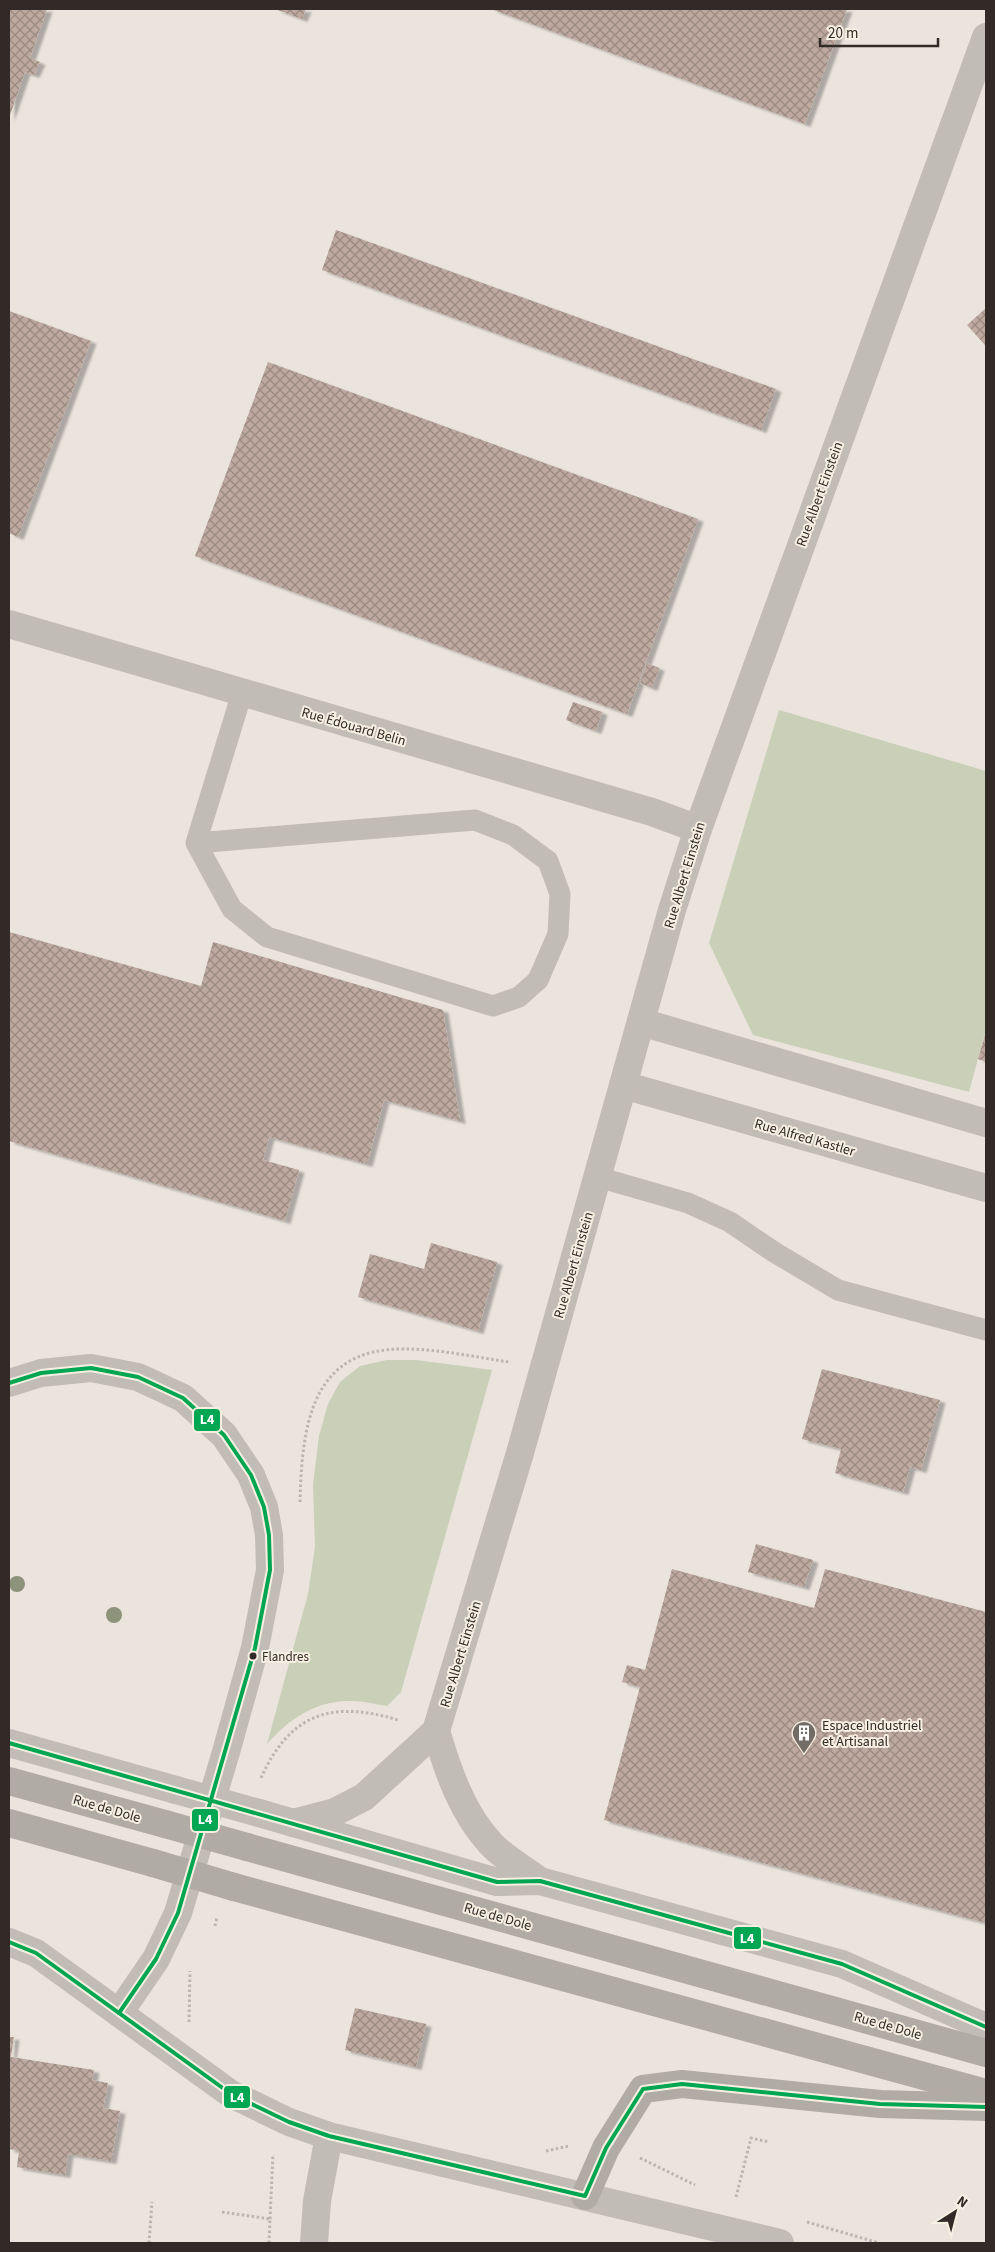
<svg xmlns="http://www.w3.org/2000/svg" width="995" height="2252" viewBox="0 0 995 2252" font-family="'Source Sans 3',sans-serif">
<defs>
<pattern id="building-cross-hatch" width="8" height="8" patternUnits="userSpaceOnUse" patternTransform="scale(1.25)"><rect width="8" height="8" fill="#bda99f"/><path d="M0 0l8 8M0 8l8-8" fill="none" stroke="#9a8a81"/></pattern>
<filter id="shadow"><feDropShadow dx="5.5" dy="3" stdDeviation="1" flood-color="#0004"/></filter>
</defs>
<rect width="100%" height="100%" fill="#eae4dd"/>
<!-- green -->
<g fill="#cacfb8">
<polygon points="779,710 986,771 986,1029 969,1092 753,1035 709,943"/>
<path d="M387,1360H416L492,1370L401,1692L387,1706C375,1704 363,1701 352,1701C316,1700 289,1719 267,1744L308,1594L315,1547L313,1485L319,1436L328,1404L340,1382L360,1366Z"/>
</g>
<!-- building -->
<g fill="url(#building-cross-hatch)" filter="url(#shadow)">
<polygon points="9,9 47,9 30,58 40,62 34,75 25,72 9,118"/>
<polygon points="275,9 306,9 302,19"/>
<polygon points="491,9 847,9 805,124"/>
<polygon points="336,230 776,389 761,430 322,270"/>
<polygon points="986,308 986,346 967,325"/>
<polygon points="9,311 91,341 18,537 9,533"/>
<polygon points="268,362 698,519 627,714 195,556"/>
<polygon points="647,663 659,668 652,688 640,683"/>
<polygon points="573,702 602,712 596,731 566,720"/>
<polygon points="9,932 201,986 213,942 443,1010 460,1121 384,1100 367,1164 269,1137 263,1160 299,1170 285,1221 9,1141"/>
<polygon points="986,1031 986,1062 978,1059"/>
<polygon points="431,1243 497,1262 478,1331 358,1297 370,1254 424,1269"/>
<polygon points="822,1369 940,1400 921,1470 910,1467 903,1492 835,1473 841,1449 802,1439"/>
<polygon points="756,1544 813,1560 804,1587 748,1572"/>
<polygon points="672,1569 814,1608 825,1569 986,1612 986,1923 604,1820 640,1687 622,1682 627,1665 645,1670"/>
<polygon points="355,2008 426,2024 416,2067 345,2050"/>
<polygon points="9,2037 14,2037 11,2057 94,2070 92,2080 108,2083 103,2108 120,2111 111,2161 68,2154 65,2175 17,2167 19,2151 9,2149"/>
</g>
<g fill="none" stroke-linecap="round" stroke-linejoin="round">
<!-- path -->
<g stroke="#bbb5af" stroke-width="3" stroke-dasharray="2.5 2.5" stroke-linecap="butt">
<path d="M300,1502C302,1427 310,1348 404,1349C439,1349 475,1357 509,1362"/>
<path d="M261,1778C290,1713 332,1700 398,1720"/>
<polyline points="215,1926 217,1917"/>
<polyline points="189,2022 190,1971"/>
<polyline points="546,2151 569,2146"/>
<polyline points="640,2158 695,2185"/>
<polyline points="736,2197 751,2138 769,2142"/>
<polyline points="222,2212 270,2219 269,2243"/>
<polyline points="270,2219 273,2154"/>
<polyline points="807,2222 879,2243"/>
<polyline points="149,2243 152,2202"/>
</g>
<!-- lane -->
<g stroke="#c2bcb6" stroke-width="21">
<polyline points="196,843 475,820 513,835 548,861 560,894 558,934 538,980 519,997 493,1006 267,937 232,909 196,843 242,693"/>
<polyline points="598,1177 688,1203 730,1222 774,1252 838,1290 986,1330"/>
</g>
<!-- street -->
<g stroke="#c2bcb6" stroke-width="28">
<polyline points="9,624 652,812 698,829"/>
<polyline points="641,1022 986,1123"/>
<polyline points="623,1085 986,1188"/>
<polyline points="9,1383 41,1373 91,1368 138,1377 183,1398 224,1435 251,1475 264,1507 269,1535 270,1570 255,1648 226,1752 178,1913 156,1959 119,2013"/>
<path d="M436,1731C448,1771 462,1813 491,1844C504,1858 524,1869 540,1881"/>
<polyline points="9,1743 176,1790"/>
<polyline points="259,1813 497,1882 540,1881 842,1964 986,2027"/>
<polyline points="293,1823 335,1812 364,1797 436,1731 520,1453 672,910 698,829 986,37"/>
<polyline points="9,1942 36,1953 231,2094 289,2122 329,2136 780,2243"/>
<polyline points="314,2243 317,2201 329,2136"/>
</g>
<!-- primary -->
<g stroke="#b1aba5" stroke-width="28">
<polyline points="9,1781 165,1824"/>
<polyline points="9,1823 153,1863"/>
<polyline points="247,1847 986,2053"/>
<polyline points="234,1887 986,2093"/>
<polyline points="585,2196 606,2148 643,2089 682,2084 880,2104 986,2107"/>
</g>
<!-- street-bridge -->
<polyline stroke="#c2bcb6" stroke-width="28" points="176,1790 259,1813"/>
<!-- primary-bridge -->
<g stroke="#b1aba5" stroke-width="28">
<polyline points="165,1824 247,1847"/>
<polyline points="153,1863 234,1887"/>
</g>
<!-- bus-1 casing -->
<g stroke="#f8efe3" stroke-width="8">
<g id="bus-1">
<polyline points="9,1383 41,1373 91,1368 138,1377 183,1398 224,1435 251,1475 264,1507 269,1535 270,1570 255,1648 178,1913 156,1959 119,2013"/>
<polyline points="9,1743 497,1882 540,1881 842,1964 986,2027"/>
<polyline points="9,1942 36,1953 231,2094 289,2122 329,2136 585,2196 606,2148 643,2089 682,2084 880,2104 986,2107"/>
</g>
</g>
<!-- bus-1 -->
<use href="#bus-1" stroke="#00a651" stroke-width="4"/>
</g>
<!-- trees -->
<g fill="#8d927b">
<circle cx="17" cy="1584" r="8"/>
<circle cx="114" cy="1615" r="8"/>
</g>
<!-- icons -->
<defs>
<g id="building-pin" transform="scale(1.25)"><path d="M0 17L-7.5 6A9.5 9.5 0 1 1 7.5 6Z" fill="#726b66" stroke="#f8efe3"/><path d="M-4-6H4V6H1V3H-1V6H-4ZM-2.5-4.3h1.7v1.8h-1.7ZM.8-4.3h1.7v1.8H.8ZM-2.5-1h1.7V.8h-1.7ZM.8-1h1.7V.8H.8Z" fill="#fff"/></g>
</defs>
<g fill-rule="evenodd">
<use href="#building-pin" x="804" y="1733"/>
</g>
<!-- markers -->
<circle fill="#322a26" stroke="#f8efe3" stroke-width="2" cx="253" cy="1656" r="4.5"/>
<g text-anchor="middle" stroke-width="4" stroke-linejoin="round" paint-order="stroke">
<!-- bus labels -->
<g font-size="13" fill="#322a26" stroke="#f8efe3" text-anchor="start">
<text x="262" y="1661">Flandres</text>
</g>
<!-- street labels -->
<g font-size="14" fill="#322a26" stroke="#f8efe3">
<text transform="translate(819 494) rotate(-70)" y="5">Rue Albert Einstein</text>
<text transform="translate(354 726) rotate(16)" y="5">Rue Édouard Belin</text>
<text transform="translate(684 875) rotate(-73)" y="5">Rue Albert Einstein</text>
<text transform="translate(805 1137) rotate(16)" y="5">Rue Alfred Kastler</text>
<text transform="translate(573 1265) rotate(-74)" y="5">Rue Albert Einstein</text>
<text transform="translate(460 1654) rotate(-73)" y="5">Rue Albert Einstein</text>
<text transform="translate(107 1808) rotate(16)" y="5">Rue de Dole</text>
<text transform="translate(498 1916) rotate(16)" y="5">Rue de Dole</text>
<text transform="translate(888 2025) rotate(16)" y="5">Rue de Dole</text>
</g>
<!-- poi labels -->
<g font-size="14" fill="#322a26" stroke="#f8efe3" text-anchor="start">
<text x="822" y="1730">Espace Industriel<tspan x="822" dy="16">et Artisanal</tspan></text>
</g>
</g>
<g stroke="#f8efe3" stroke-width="2">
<rect x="193" y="1408" width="28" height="24" rx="5" fill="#00a651"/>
<rect x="191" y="1808" width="28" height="24" rx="5" fill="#00a651"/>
<rect x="733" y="1926" width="29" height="24" rx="5" fill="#00a651"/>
<rect x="223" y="2085" width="28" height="24" rx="5" fill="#00a651"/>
</g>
<g font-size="14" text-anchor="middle" font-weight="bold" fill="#fff">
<text x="207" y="1424">L4</text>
<text x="205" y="1824">L4</text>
<text x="747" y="1943">L4</text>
<text x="237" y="2102">L4</text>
</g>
<!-- border -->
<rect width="995" height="2252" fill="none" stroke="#322a26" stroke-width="20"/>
<!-- north arrow -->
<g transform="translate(955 2212) rotate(36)" stroke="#f8efe3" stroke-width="4" paint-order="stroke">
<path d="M0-4L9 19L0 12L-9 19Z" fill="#322a26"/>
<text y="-8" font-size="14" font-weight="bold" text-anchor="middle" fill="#322a26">N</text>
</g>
<!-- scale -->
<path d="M820 38v8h118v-8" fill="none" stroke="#322a26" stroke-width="2.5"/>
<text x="828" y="38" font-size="15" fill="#322a26" stroke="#f8efe3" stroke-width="4" paint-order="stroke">20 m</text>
</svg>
